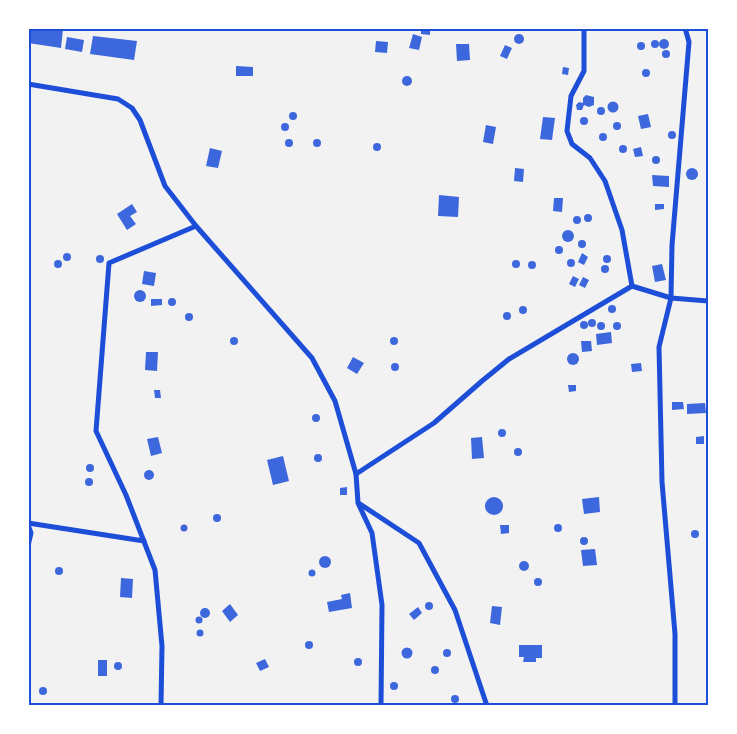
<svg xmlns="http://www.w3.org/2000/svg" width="737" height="734" viewBox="0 0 737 734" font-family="'Nunito Sans',sans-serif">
<rect width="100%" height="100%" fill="#f2f2f2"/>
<!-- building -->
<g fill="#3d67dc">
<polygon points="28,28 63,29 61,48 28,43"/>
<polygon points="421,28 430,28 430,35 421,34"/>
<circle cx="519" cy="39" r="5"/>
<polygon points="413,34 422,37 419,50 409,48"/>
<polygon points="93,36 137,41 134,60 90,54"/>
<polygon points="67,37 84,40 82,52 65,49"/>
<circle cx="664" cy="44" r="5"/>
<circle cx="655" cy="44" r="4"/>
<polygon points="376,41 388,42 387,53 375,52"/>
<circle cx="641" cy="46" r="4"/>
<polygon points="456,44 469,44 470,60 457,61"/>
<polygon points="505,45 512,48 507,59 500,56"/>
<circle cx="666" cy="54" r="4"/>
<polygon points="236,66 253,67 253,76 236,76"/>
<polygon points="563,67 569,68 568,75 562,74"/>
<circle cx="646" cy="73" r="4"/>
<circle cx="407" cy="81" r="5"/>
<polygon points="586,95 594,97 594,105 589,107 584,105 582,110 577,110 576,105 579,102 583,103 583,98"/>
<circle cx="613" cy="107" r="5.5"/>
<circle cx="601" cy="111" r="4"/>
<circle cx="293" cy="116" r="4"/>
<polygon points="648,114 651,127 641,129 638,116"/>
<circle cx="584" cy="121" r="4"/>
<polygon points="543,117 555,118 552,140 540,139"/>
<circle cx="617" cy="126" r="4"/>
<circle cx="285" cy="127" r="4"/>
<polygon points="486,125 496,127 493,144 483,142"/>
<circle cx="672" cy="135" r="4"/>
<circle cx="603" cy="137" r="4"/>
<circle cx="289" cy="143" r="4"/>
<circle cx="317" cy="143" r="4"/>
<circle cx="377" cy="147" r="4"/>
<circle cx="623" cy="149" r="4"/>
<polygon points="641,147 643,156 635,157 633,149"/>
<polygon points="210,148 222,151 218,168 206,166"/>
<circle cx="656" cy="160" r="4"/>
<circle cx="692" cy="174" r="6"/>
<polygon points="515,168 524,169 523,182 514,181"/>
<polygon points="652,175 669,176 669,187 653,186"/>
<polygon points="439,195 459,197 458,217 438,216"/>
<polygon points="554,198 563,198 562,212 553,211"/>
<polygon points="132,204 137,212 130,216 136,224 127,230 117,214"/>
<polygon points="655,204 664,204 664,209 655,210"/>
<circle cx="588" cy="218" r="4"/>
<circle cx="577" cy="220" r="4"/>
<circle cx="568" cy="236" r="6"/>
<circle cx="582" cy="244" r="4"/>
<circle cx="559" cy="250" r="4"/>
<circle cx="67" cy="257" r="4"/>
<polygon points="582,253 588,257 584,265 578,262"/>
<circle cx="607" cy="259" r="4"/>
<circle cx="100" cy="259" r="4"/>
<circle cx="571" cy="263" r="4"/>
<circle cx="58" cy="264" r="4"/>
<circle cx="516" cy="264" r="4"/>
<circle cx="532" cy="265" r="4"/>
<polygon points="662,264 666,280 655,282 652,266"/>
<circle cx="605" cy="269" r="4"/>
<polygon points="144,271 156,273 154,286 142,284"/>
<polygon points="573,276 579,279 575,287 569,284"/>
<polygon points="583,277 589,280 585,288 579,285"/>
<circle cx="140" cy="296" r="6"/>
<circle cx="172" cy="302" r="4"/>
<polygon points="151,299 162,299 162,305 151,306"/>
<circle cx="612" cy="309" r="4"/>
<circle cx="523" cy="310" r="4"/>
<circle cx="507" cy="316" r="4"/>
<circle cx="189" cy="317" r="4"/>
<circle cx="592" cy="323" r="4"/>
<circle cx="584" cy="325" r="4"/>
<circle cx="617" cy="326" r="4"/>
<circle cx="601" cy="326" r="4"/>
<polygon points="611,332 612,343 597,345 596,334"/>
<circle cx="394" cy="341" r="4"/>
<circle cx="234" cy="341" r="4"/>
<polygon points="581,341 591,341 592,351 582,352"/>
<polygon points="146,352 158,352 157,371 145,370"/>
<circle cx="573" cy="359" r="6"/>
<polygon points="353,357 364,363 357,374 347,368"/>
<circle cx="395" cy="367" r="4"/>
<polygon points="641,363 642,371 632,372 631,364"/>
<polygon points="568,385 576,385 576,391 569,392"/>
<polygon points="154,390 160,390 161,398 155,398"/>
<polygon points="672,402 683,402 684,409 672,410"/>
<polygon points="705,403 706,413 687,414 687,404"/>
<circle cx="316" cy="418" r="4"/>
<circle cx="502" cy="433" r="4"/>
<polygon points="704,436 704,444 696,444 696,437"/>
<polygon points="158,437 162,453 151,456 147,439"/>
<polygon points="482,437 484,458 472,459 471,438"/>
<circle cx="518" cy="452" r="4"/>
<circle cx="318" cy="458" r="4"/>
<polygon points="283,456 289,481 273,485 267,460"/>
<circle cx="90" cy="468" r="4"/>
<circle cx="149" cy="475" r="5"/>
<circle cx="89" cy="482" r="4"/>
<polygon points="347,487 347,495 340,495 340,488"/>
<polygon points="599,497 600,512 584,514 582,499"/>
<circle cx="494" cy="506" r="9"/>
<circle cx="217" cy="518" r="4"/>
<circle cx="558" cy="528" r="4"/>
<circle cx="184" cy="528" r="3.5"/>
<polygon points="500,525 509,525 509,533 501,534"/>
<circle cx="695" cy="534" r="4"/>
<circle cx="584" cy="541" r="4"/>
<polygon points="595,549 597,565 583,566 581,550"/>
<circle cx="325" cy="562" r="6"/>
<circle cx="524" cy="566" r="5"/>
<circle cx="59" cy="571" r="4"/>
<circle cx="312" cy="573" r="3.5"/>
<circle cx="538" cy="582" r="4"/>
<polygon points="121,578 133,579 132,598 120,597"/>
<polygon points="350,593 352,608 329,612 327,602 342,599 341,595"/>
<circle cx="429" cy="606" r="4"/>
<polygon points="230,604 238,615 230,622 222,611"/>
<polygon points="492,606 502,607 500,625 490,623"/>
<polygon points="418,607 422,613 414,620 409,614"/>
<circle cx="205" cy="613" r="5"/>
<circle cx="199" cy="620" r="3.5"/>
<circle cx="200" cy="633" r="3.5"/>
<circle cx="309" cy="645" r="4"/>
<polygon points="519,645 542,645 542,658 536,658 536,662 523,662 524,657 519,657"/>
<circle cx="407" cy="653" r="5.5"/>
<circle cx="447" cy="653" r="4"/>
<circle cx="358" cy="662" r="4"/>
<polygon points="265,659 269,667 260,671 256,663"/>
<rect x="98" y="660" width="9" height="16"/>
<circle cx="118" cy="666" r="4"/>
<circle cx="435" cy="670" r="4"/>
<circle cx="394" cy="686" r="4"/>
<circle cx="43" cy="691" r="4"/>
<circle cx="455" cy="699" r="4"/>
</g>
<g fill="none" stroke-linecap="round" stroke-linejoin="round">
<!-- minor -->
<g stroke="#1d4ed8" stroke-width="5">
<polyline points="584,28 584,71 571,96 567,131 572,144 590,158 605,181 622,230 632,286"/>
<polyline points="28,84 118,99 132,108 140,120 165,186 196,226 312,358 335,401 356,474 358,503 372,533 382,605 381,706"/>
<polyline points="356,474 434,423 482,381 509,359 632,286 671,298 708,301"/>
<polyline points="360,504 419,543 455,610 487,706"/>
<polyline points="28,523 144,541"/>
<polyline points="28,525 31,533 28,546"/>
<polyline points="161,706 162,646 155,570 126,495 96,431 109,263 196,226"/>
<polyline points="675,706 675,634 662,482 659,347 671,298 672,245 689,42 685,28"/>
</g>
</g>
<!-- border -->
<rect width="737" height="734" fill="none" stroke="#ffffff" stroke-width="60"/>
<rect x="30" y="30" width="677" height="674" fill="none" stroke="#1d4ed8" stroke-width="2"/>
</svg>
